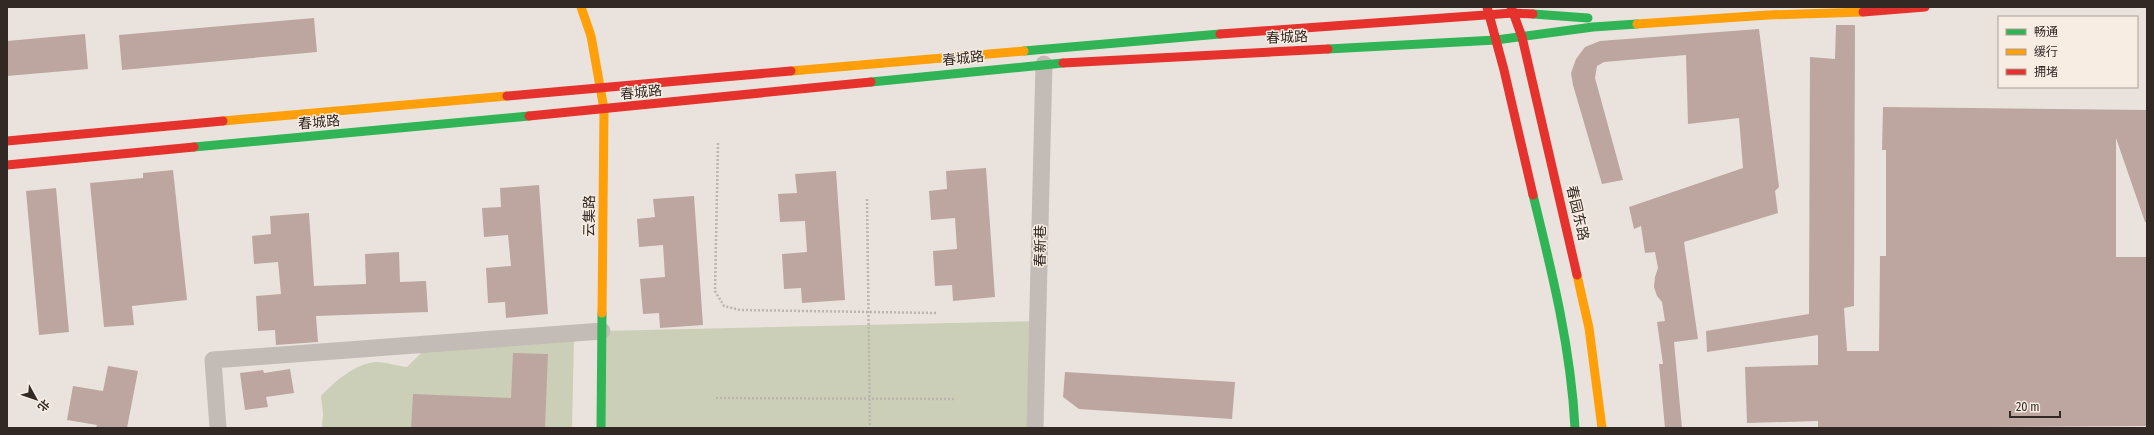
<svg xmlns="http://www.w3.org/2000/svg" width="2154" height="435" viewBox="0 0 2154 435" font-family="'Fira Sans Condensed','Noto Sans SC',sans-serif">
<rect width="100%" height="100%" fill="#eae3dd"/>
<!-- green -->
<g fill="#cccfb7">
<polygon points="1038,321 1035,428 601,428 602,331"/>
<path d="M574,340L572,428H322L323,414L321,396C334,382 356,363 376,362C386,362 397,366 407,367L422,352Z"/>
</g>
<!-- building -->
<g fill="#bda69f">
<polygon points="314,18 317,52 122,70 119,35"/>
<polygon points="1836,25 1855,25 1854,306 1844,308 1847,351 1879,351 1880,256 1886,256 1886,150 1882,150 1883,107 2147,110 2147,222 2145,222 2116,138 2116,257 2147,257 2147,426 1818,428 1818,421 1747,423 1745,367 1818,365 1818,335 1707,352 1706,331 1809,314 1810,57 1835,59"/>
<polygon points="1759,29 1779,187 1775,191 1778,213 1684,242 1698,339 1674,342 1682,428 1665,428 1659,364 1663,364 1657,322 1665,321 1662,302 1657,296 1654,287 1655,277 1658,268 1655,252 1645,253 1641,226 1634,229 1629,207 1743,168 1739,118 1688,124 1686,55 1604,62 1597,66 1595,78 1623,180 1602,184 1573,85 1571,73 1576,59 1585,47 1600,41"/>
<polygon points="85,34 88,69 7,76 7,41"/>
<polygon points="986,168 995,297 953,301 952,285 935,286 933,251 957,249 955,218 931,220 929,191 947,189 946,171"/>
<polygon points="173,170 187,300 132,306 134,325 104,327 90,183 143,178 143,173"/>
<polygon points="836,171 845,300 802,303 801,288 784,289 782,254 807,252 805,221 780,222 778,194 797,193 795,174"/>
<polygon points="539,185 548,314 506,318 505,302 488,303 486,268 511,266 508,235 484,237 482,208 501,207 500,188"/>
<polygon points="56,188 69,332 39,335 26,191"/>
<polygon points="694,196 703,325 660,328 659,313 643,314 640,279 665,277 663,245 639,247 637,219 655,217 653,199"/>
<polygon points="309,213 314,286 366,284 365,254 399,252 400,282 426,281 428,312 316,316 318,342 276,345 275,330 258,331 256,296 281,294 278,262 254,264 252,236 271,234 270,216"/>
<polygon points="513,353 548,354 545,428 411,428 413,394 511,398"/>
<polygon points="108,366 138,371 127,428 96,428 97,425 67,420 73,386 103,391"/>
<polygon points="290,369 294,393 266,397 268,407 245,410 240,373 263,370 264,373"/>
<polygon points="1065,372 1235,382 1232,419 1079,409 1063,397"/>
</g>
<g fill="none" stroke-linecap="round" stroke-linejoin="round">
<!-- path -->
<g stroke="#bbb4af" stroke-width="2.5" stroke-dasharray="2 2" stroke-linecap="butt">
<polyline points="718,143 715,291 724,306 740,310 937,313"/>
<polyline points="867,199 870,428"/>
<polyline points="716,398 954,399"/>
</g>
<!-- street -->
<g stroke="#c3bbb6" stroke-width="17">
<polyline points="218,428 213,360 602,331"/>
<polyline points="1035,428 1044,64"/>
</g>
<!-- fast -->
<g stroke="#30b455" stroke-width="9">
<polyline points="1533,14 1588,18"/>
<polyline points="1328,49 1496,40 1593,27 1637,24"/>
<polyline points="1024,51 1220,34"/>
<polyline points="871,82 1063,63"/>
<polyline points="194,147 529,116"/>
<path d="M1533,195C1552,272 1571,348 1575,428"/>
<polyline points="601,428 602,313"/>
</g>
<!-- slow -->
<g stroke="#ff9f0a" stroke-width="9">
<polyline points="581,7 591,36 604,109 602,313"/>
<polyline points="1637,24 1768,15 1863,12"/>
<polyline points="791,71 1024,51"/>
<polyline points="223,121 507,96"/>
<polyline points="1577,275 1589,328 1602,428"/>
</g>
<!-- jam -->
<g stroke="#e5322d" stroke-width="9">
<polyline points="1487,7 1504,70 1533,195"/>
<polyline points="1511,7 1522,37 1577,275"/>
<polyline points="1863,12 1925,7"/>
<polyline points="1220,34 1513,13 1533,14"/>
<polyline points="1063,63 1328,49"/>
<polyline points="507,96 791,71"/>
<polyline points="529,116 871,82"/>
<polyline points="7,141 223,121"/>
<polyline points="7,165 194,147"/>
</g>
</g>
<g text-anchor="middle" stroke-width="3" stroke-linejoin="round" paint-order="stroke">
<!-- street labels -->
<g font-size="14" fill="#322925" stroke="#f8ede3">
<text transform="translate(1287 37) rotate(-3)" y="5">春城路</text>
<text transform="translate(963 58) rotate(-6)" y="5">春城路</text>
<text transform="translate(641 92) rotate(-6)" y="5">春城路</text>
<text transform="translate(319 122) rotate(-5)" y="5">春城路</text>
<text transform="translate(1578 213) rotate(77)" y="5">春园东路</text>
<text transform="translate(589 216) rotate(-89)" y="5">云集路</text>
<text transform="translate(1040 246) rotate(-89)" y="5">春新巷</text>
</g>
</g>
<!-- border -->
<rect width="2154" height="435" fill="none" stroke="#322925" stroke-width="16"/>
<!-- legend -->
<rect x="1998" y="16" width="140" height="72" fill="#f8ede3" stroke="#a99f97"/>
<rect x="2006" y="29" width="20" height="6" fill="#30b455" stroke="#a99f97"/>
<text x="2034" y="36" font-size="12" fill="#322925">畅通</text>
<rect x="2006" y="49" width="20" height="6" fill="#ff9f0a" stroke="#a99f97"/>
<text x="2034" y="56" font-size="12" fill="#322925">缓行</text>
<rect x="2006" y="69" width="20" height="6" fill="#e5322d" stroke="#a99f97"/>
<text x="2034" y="76" font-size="12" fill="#322925">拥堵</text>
<!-- north arrow -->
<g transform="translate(36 399) rotate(130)" stroke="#f8ede3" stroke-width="3" paint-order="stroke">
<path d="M0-3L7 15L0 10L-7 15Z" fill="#322925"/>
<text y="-6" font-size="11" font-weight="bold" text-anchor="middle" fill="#322925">北</text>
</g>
<!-- scale -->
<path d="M2010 411v6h50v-6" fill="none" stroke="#322925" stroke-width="2"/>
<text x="2016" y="411" font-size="12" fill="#322925" stroke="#f8ede3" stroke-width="3" paint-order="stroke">20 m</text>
</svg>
